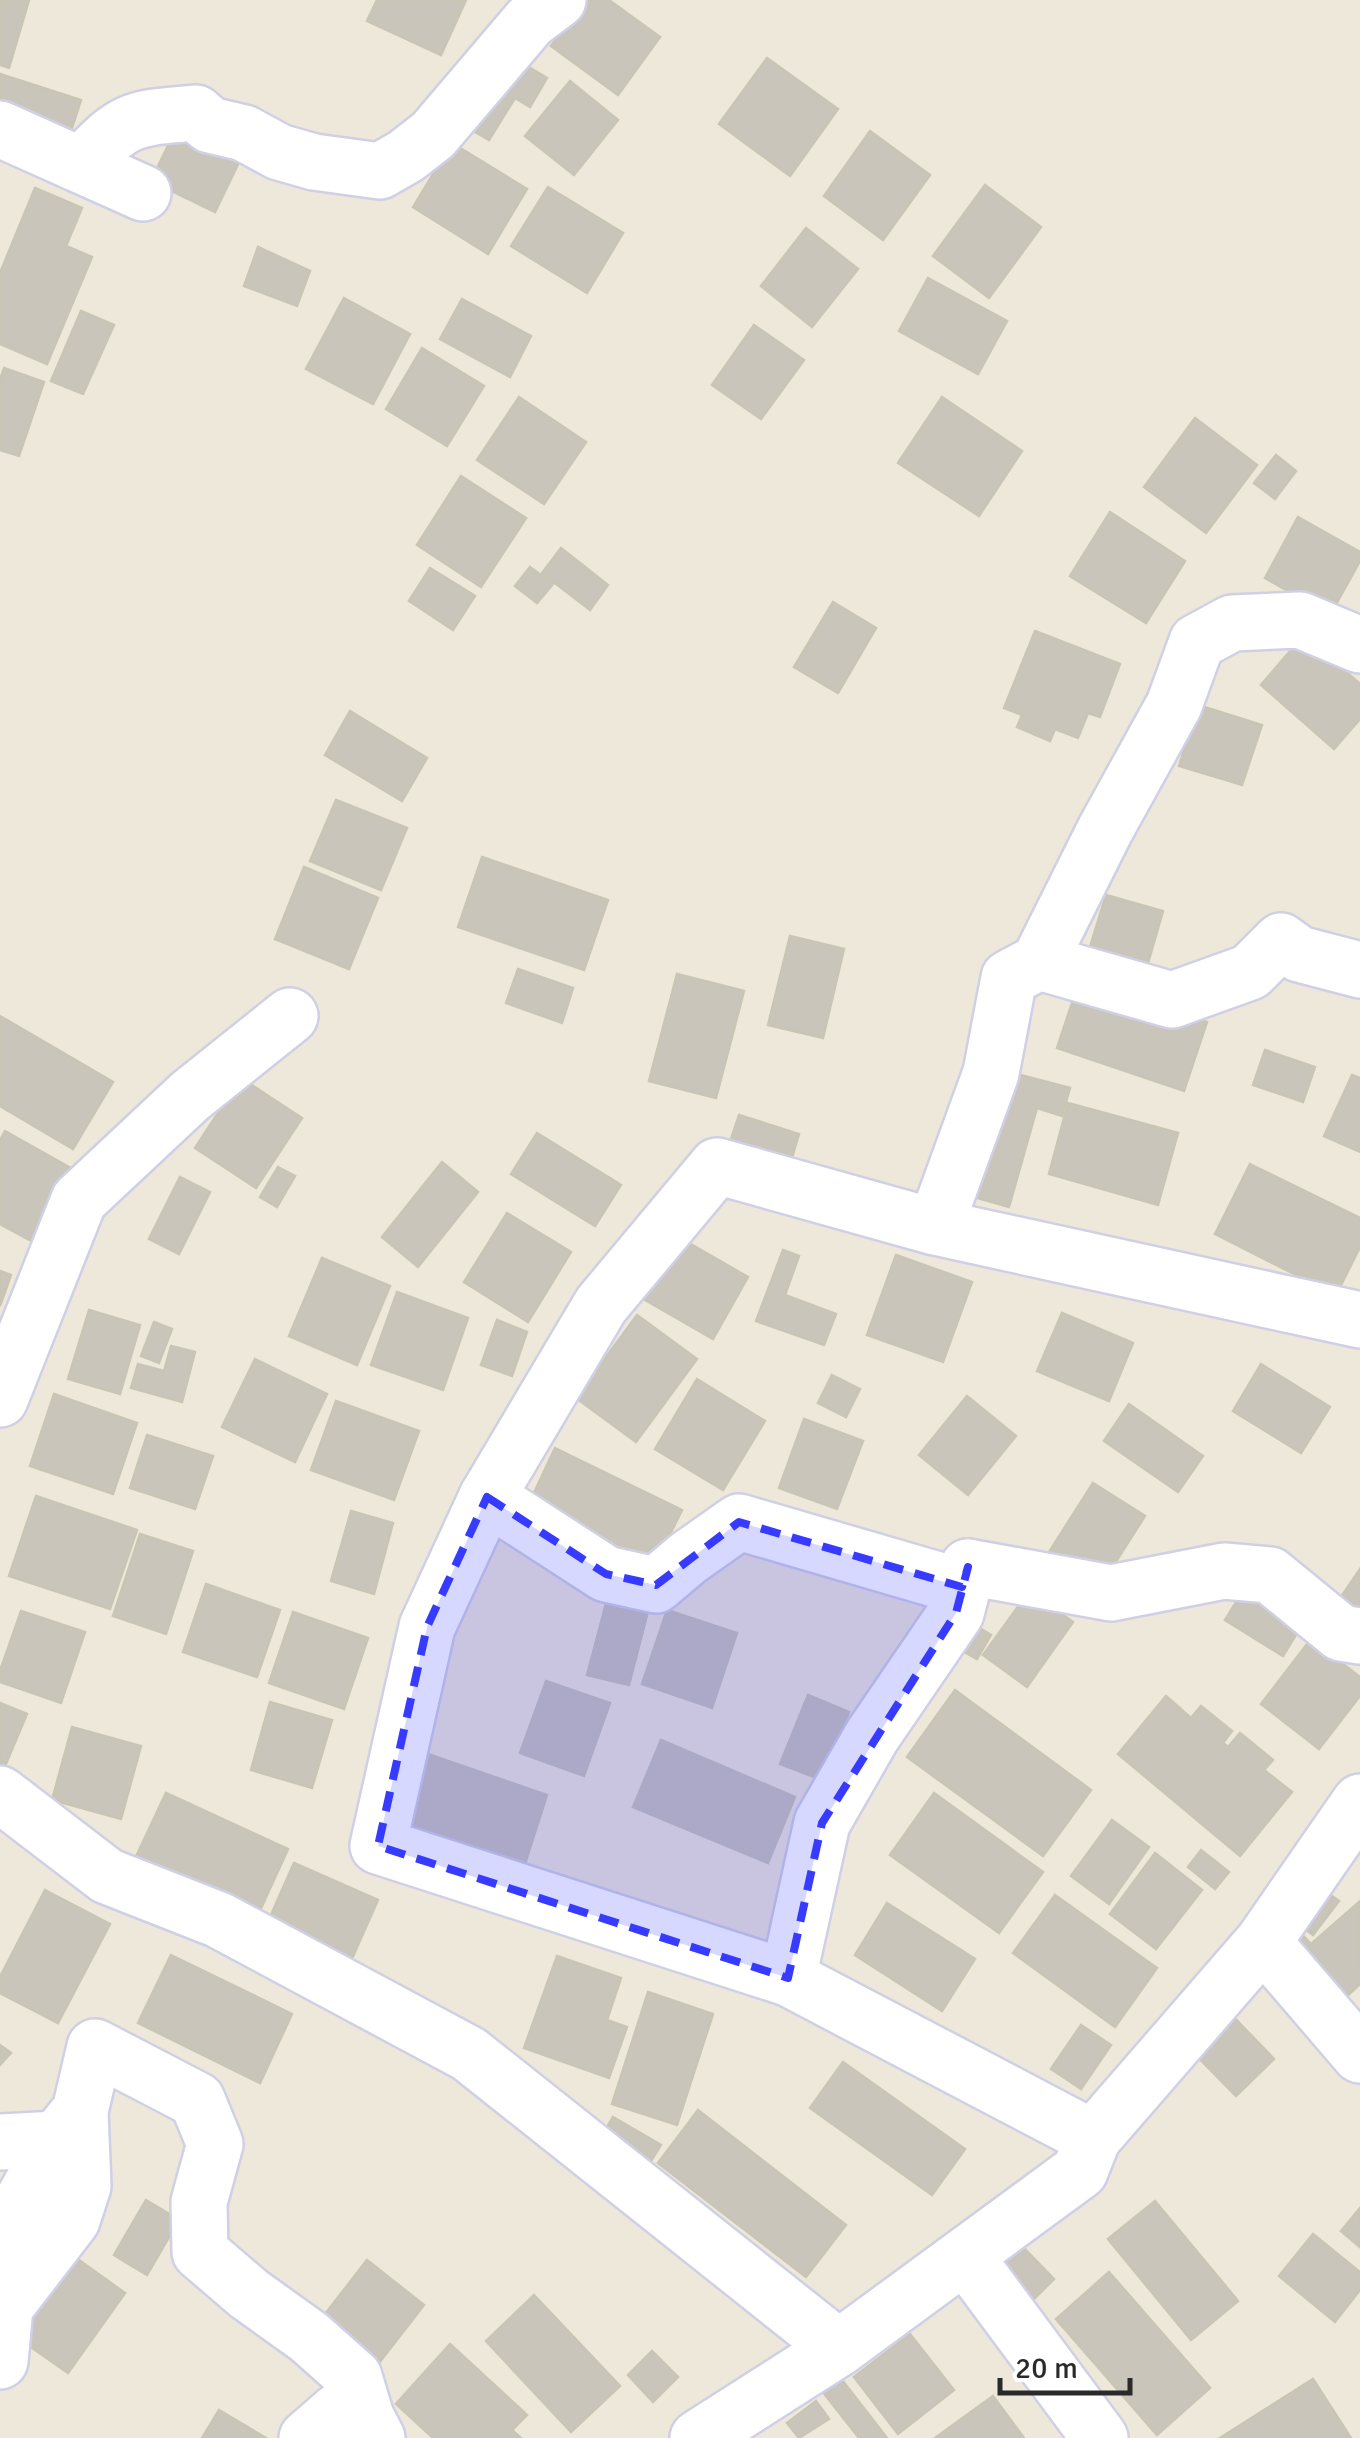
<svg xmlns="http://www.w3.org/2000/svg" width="1360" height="2438" viewBox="0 0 1360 2438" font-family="Signika,sans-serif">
<rect width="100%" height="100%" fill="#eee8da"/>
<!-- building -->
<g fill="#c9c5ba" stroke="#c9c5b4" stroke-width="2.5">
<polygon points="0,0 29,0 9,68 0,65"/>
<polygon points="377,0 466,0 441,55 367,21"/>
<polygon points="585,0 609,0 660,37 618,95 551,46"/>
<polygon points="507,54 547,78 530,107 515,98 489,140 465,126"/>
<polygon points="767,58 838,109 790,176 719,124"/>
<polygon points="0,74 81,100 71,131 0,108"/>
<polygon points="570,81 618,120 574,175 525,136"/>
<polygon points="176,129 240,160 215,212 151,181"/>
<polygon points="870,131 930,175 883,240 824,196"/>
<polygon points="452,143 527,189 488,254 413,207"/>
<polygon points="985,185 1041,227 989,298 933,256"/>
<polygon points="548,187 623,233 587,293 511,246"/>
<polygon points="35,188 82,208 66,246 92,257 47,364 0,344 0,273"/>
<polygon points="806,228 858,269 812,327 761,286"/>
<polygon points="258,247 310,271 297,306 244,286"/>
<polygon points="928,278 1007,321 978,374 899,331"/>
<polygon points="344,298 410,334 373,404 306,369"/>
<polygon points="462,299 531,336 510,377 440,339"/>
<polygon points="81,311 114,325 83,394 51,381"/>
<polygon points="754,325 804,360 761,419 712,385"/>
<polygon points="422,348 484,386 447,446 386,409"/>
<polygon points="4,368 44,382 19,456 0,450 0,380"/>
<polygon points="519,397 586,442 544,504 477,460"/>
<polygon points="942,397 1022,451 979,516 898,463"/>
<polygon points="1195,418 1257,465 1206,533 1144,487"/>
<polygon points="1276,455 1296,471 1275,499 1254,483"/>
<polygon points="461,476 526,518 481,587 417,545"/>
<polygon points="1110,512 1185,561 1146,623 1070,576"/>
<polygon points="1298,517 1360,552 1360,561 1330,615 1265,578"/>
<polygon points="561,548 608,585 590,610 542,573"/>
<polygon points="530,567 553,584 537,603 515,586"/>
<polygon points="430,568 475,596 453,630 409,601"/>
<polygon points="833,602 876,628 838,693 794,667"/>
<polygon points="1035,631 1120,664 1100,717 1088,713 1078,738 1055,729 1050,741 1017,727 1022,715 1004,708"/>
<polygon points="1304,635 1360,684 1360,719 1334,749 1261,685"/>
<polygon points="1198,705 1262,725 1242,785 1179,766"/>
<polygon points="350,711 427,758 402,801 325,755"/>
<polygon points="336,800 407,828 381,890 310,861"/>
<polygon points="482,857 608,900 584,970 458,927"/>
<polygon points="304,867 378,898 349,969 275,939"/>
<polygon points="1106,895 1163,911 1144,977 1086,960"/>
<polygon points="790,936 844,949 823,1038 768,1025"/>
<polygon points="518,969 573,988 562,1023 506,1003"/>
<polygon points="677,974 744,991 716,1098 649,1081"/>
<polygon points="1080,979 1207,1022 1184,1091 1057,1048"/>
<polygon points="0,1016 113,1082 73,1149 0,1106"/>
<polygon points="1265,1050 1315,1067 1303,1102 1253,1085"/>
<polygon points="1005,1071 1070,1088 1062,1116 1037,1108 1009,1207 970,1196"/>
<polygon points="1352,1075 1360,1078 1360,1152 1324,1136"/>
<polygon points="241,1078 302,1118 256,1188 195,1148"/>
<polygon points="1068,1103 1178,1133 1158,1205 1049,1174"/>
<polygon points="739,1115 799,1134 791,1161 730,1142"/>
<polygon points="5,1131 76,1171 37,1244 0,1224 0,1140"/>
<polygon points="537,1133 621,1185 595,1226 511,1174"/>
<polygon points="442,1162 478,1192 418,1267 382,1237"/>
<polygon points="1250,1164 1360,1218 1360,1247 1336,1295 1215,1234"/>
<polygon points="278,1167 295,1176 277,1207 260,1197"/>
<polygon points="180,1177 210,1192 179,1254 149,1239"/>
<polygon points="507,1213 571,1252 528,1322 464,1282"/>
<polygon points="675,1235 748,1277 713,1339 640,1297"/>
<polygon points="783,1250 799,1256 785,1295 836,1314 824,1345 756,1321"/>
<polygon points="896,1255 972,1282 943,1362 867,1335"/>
<polygon points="322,1258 390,1286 357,1365 289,1336"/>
<polygon points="0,1271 11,1275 0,1306"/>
<polygon points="397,1292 468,1318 443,1390 371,1365"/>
<polygon points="89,1310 140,1325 120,1394 68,1379"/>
<polygon points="1062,1313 1133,1343 1109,1401 1037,1371"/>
<polygon points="637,1315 697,1359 636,1442 576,1398"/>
<polygon points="497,1320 527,1332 512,1376 481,1365"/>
<polygon points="154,1322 172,1329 159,1363 141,1356"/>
<polygon points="171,1346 195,1352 182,1402 131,1388 138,1364 164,1371"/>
<polygon points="255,1359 327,1394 295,1462 222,1427"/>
<polygon points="1261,1364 1330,1407 1301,1453 1233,1411"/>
<polygon points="832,1375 860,1389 846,1417 818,1403"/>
<polygon points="697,1379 765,1421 723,1490 655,1449"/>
<polygon points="54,1394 137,1423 113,1494 30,1466"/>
<polygon points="967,1396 1016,1436 968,1495 919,1455"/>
<polygon points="336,1401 419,1431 394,1500 311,1470"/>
<polygon points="1129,1404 1203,1456 1178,1492 1104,1441"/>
<polygon points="804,1419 863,1441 837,1509 779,1488"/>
<polygon points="147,1435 213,1456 195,1509 130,1488"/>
<polygon points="555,1448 682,1510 652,1571 526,1510"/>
<polygon points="1093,1483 1145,1516 1101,1585 1049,1552"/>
<polygon points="36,1496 137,1530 110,1609 9,1576"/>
<polygon points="351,1511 393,1523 374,1594 331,1581"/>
<polygon points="140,1534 193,1551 166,1634 113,1616"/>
<polygon points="1360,1569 1360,1610 1341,1597"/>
<polygon points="612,1581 653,1592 629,1685 587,1675"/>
<polygon points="206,1584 280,1610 257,1677 183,1652"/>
<polygon points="1246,1586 1304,1622 1283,1656 1225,1620"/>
<polygon points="1030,1590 1073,1622 1027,1687 983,1655"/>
<polygon points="667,1610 737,1633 712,1708 642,1684"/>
<polygon points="21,1611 85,1632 61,1703 0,1682 0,1671"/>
<polygon points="293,1612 368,1638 344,1709 269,1683"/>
<polygon points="966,1620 991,1635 977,1659 952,1645"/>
<polygon points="1311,1639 1360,1677 1360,1696 1319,1749 1261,1704"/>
<polygon points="546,1681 610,1703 584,1776 520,1753"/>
<polygon points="955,1690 1091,1790 1043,1856 907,1757"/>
<polygon points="808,1695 849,1712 822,1780 780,1764"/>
<polygon points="1166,1696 1191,1718 1201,1706 1232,1731 1223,1743 1228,1747 1240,1733 1273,1760 1264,1770 1292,1792 1240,1856 1118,1754"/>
<polygon points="270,1702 332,1720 312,1788 251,1770"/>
<polygon points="0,1703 27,1714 0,1778"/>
<polygon points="72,1727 141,1746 121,1819 52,1800"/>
<polygon points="661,1740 795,1797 768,1863 633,1807"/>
<polygon points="425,1753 547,1795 525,1864 402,1822"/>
<polygon points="166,1793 288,1849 257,1917 134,1861"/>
<polygon points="934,1793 1043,1872 999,1933 890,1855"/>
<polygon points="1112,1820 1149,1847 1109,1904 1071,1876"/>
<polygon points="1201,1850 1229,1872 1215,1889 1188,1867"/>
<polygon points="1155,1853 1202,1890 1156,1949 1110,1914"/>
<polygon points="294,1863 378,1900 350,1963 266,1926"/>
<polygon points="1314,1883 1339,1901 1313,1935 1288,1916"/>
<polygon points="45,1890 110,1924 58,2023 0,1993 0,1977"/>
<polygon points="1055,1895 1157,1968 1115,2027 1013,1953"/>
<polygon points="1359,1902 1360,1984 1333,2009 1269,1937 1288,1919 1311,1944"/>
<polygon points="887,1903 975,1959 942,2011 855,1955"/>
<polygon points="171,1955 292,2014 260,2083 138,2023"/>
<polygon points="557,1956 621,1978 607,2020 627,2027 609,2078 524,2048"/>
<polygon points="648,1992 713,2014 677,2125 612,2104"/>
<polygon points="1223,2006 1274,2059 1236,2096 1185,2044"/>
<polygon points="1081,2025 1111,2045 1081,2089 1051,2069"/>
<polygon points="0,2045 11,2053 0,2065"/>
<polygon points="843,2062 965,2149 932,2195 810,2108"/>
<polygon points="698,2110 846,2225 806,2277 658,2163"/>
<polygon points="613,2117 661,2145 644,2172 597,2144"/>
<polygon points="146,2200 179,2220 147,2275 114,2255"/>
<polygon points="1155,2201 1238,2301 1191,2340 1108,2239"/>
<polygon points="1360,2208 1360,2247 1341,2231"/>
<polygon points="1313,2234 1360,2272 1360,2290 1335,2322 1279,2276"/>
<polygon points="1022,2246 1054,2279 1034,2299 1002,2266"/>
<polygon points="65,2250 125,2293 68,2373 8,2331"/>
<polygon points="367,2260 424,2305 379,2363 322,2318"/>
<polygon points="1109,2272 1210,2388 1157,2435 1056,2319"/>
<polygon points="534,2295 620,2386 571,2432 486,2341"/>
<polygon points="910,2334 954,2390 898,2434 854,2377"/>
<polygon points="450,2344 527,2415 512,2430 521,2438 433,2438 396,2404"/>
<polygon points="652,2351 678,2377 653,2402 628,2375"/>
<polygon points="839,2376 887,2438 859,2438 822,2391"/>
<polygon points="1313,2379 1351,2438 1220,2438"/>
<polygon points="993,2396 1024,2438 935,2438"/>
<polygon points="816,2401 829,2419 799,2438 787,2423"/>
<polygon points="219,2410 266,2438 202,2438"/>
</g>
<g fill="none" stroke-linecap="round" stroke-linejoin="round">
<!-- minor casing -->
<g stroke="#cfd0e5" stroke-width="60">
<g id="minor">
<polyline points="0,129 143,193"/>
<path d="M82,165C124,117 134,118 196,113L210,125L244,133L279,152L314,162L380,171L406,156L433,135L530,21L558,0"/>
<polyline points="1039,962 1105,830 1174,705 1197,642 1232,623 1300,620 1360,645"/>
<polyline points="935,1227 991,1073 1009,978 1039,962 1172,1000 1250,972 1281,941 1299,954 1360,970"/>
<polyline points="0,1399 79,1200 190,1096 290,1016"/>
<polyline points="487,1497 606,1574 656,1585 688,1558 739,1522 962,1587 968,1567 1111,1593 1224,1571 1270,1575 1341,1633 1360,1636"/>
<polyline points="0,1794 107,1876 219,1920 469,2054 839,2348"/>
<polyline points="1263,1942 1360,2055"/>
<polyline points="788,1978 822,1823 872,1736 956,1613 968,1567"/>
<polyline points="1093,2138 788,1978 378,1846 427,1627 487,1497 601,1305 717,1166 935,1227 1360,1320"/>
<polyline points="0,2142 57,2139"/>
<polyline points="0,2241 57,2139 80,2111 95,2047 197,2100 215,2144 199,2202 200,2252 249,2294 309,2337 354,2377 366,2417 377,2438"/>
<polyline points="965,2256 1100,2438"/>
<polyline points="0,2361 5,2307 72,2220 83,2186 80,2111"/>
<polyline points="307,2438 338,2411 366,2417"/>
<polyline points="698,2438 839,2348 1080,2171 1093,2138 1263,1942 1360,1802"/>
</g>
</g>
<!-- minor -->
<use href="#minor" stroke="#fff" stroke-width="55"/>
</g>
<!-- marked area -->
<path fill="#363bff" fill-opacity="0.2" stroke="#363bff" stroke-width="8" stroke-dasharray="20 12" stroke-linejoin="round" d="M487,1497L606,1574L656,1585L739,1522L962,1587L968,1567L956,1613L822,1823L788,1978L378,1846L427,1627Z"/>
<!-- scale -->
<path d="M1000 2378v15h130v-15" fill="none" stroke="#2a2a2a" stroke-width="5"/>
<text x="1015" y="2378" font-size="30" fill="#2a2a2a" stroke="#ffffff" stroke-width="8" paint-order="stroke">20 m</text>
</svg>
